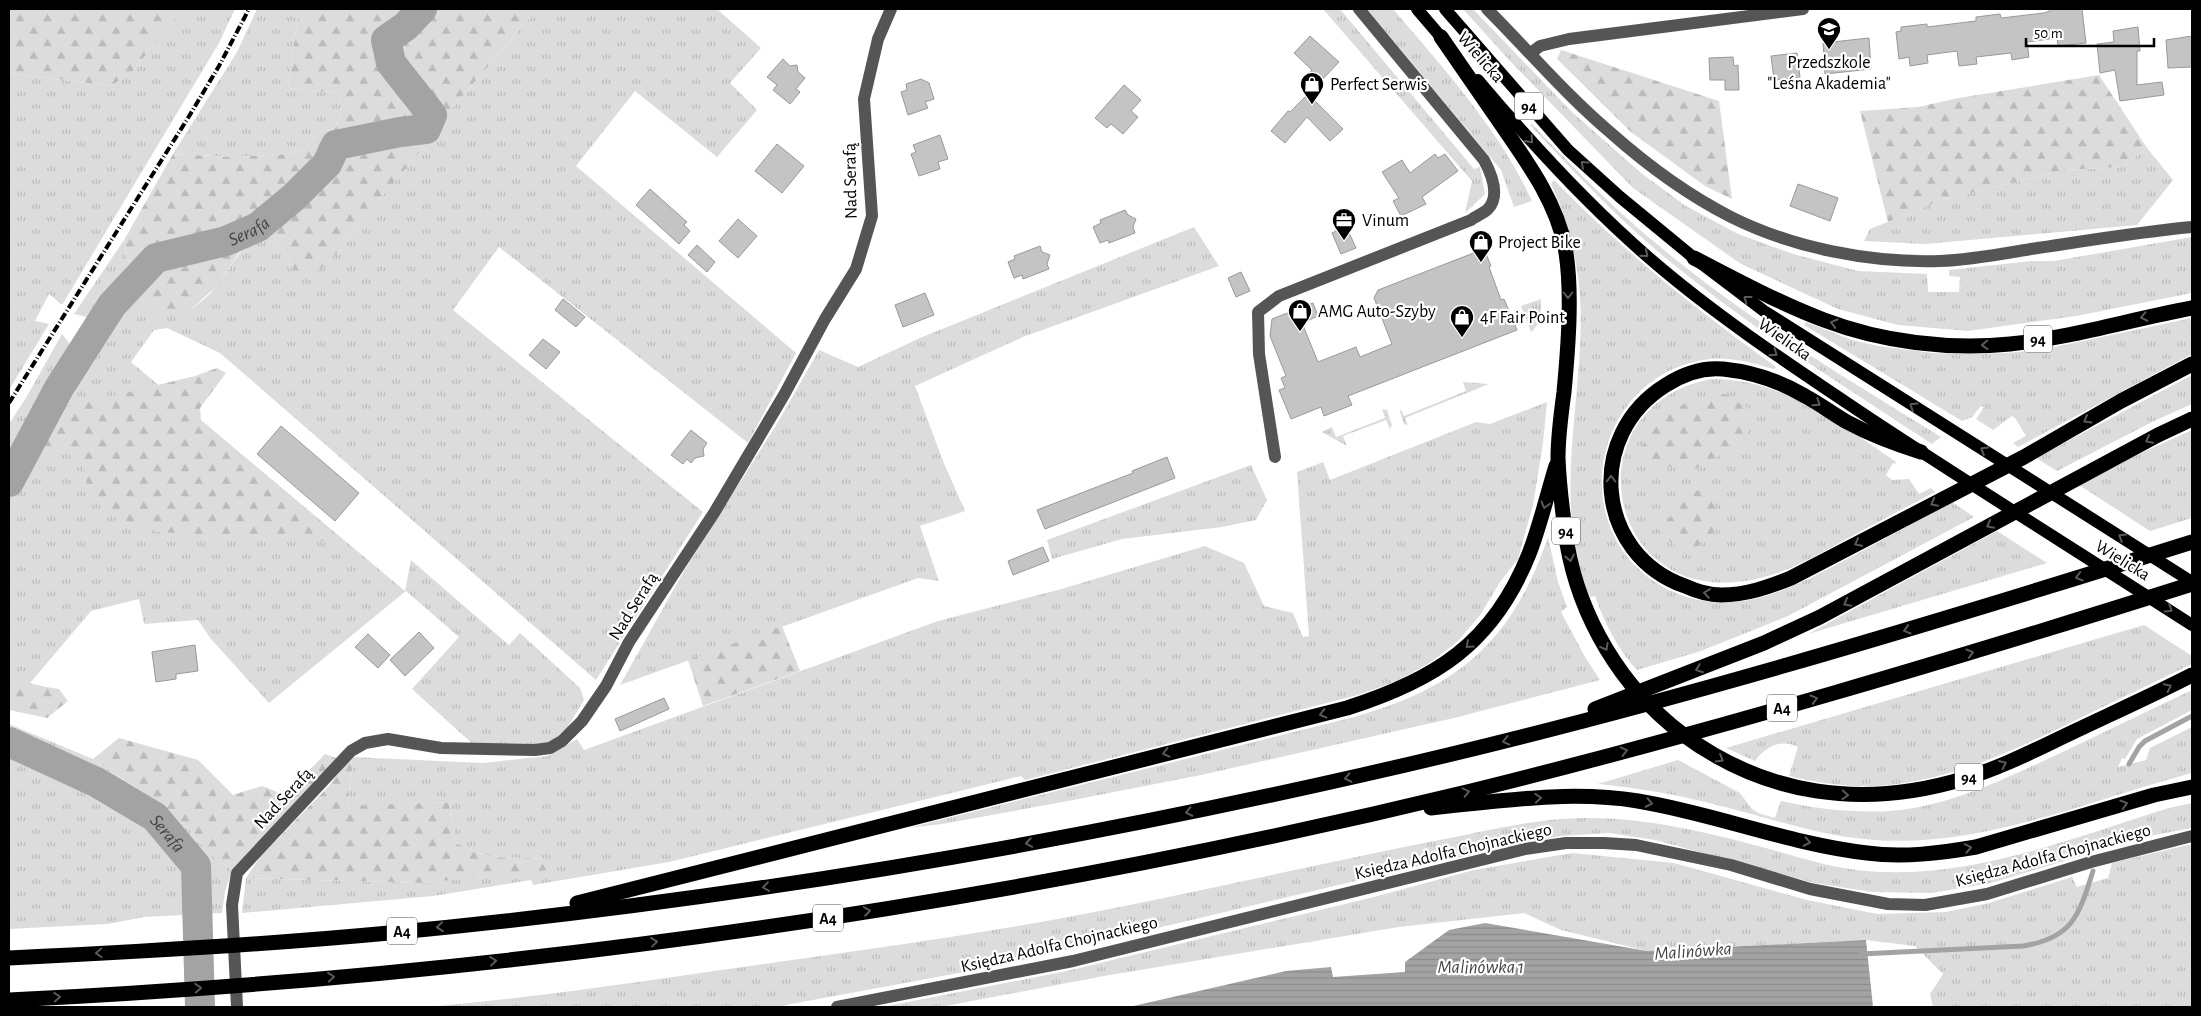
<svg xmlns="http://www.w3.org/2000/svg" width="2201" height="1016" viewBox="0 0 2201 1016" font-family="'Alegreya Sans',sans-serif">
<defs>
<pattern id="grass-tufts" width="24" height="20" patternUnits="userSpaceOnUse" patternTransform="scale(1.25)"><rect width="24" height="20" fill="#dcdcdc"/><path d="M3 7l-1-3M5 7V3M7 7l1-3M15 17l-1-3M17 17v-4M19 17l1-3" fill="none" stroke="#bbb"/></pattern>
<pattern id="forest-firs" width="22" height="20" patternUnits="userSpaceOnUse" patternTransform="scale(1.25)"><rect width="22" height="20" fill="#dcdcdc"/><path d="M5 1l3.5 6h-7zM16 11l3.5 6h-7z" fill="#bbb"/></pattern>
<pattern id="water-rules" width="6" height="5" patternUnits="userSpaceOnUse" patternTransform="scale(1.25)"><rect width="6" height="5" fill="#a3a3a3"/><path d="M0 2.5h6" fill="none" stroke="#8b8b8b"/></pattern>
</defs>
<rect width="100%" height="100%" fill="#fff"/>
<!-- grass -->
<g fill="url(#grass-tufts)">
<polygon points="182,9 235,9 219,43 62,305 49,294 35,321 49,324 9,390 9,73 111,86 133,71"/>
<polygon points="257,9 299,9 288,88 339,93 342,112 334,129 317,133 306,148 288,154 234,157 173,154 237,52"/>
<path d="M537,9H717L761,48L730,83L757,110L717,157L635,91L576,166L796,353L748,443L499,247L453,310L703,512L596,680L220,353L167,328L154,330L131,362L405,591L411,560L509,645L520,633L580,688L584,700L567,728L549,744L475,746L412,689L459,637L406,591L269,703L211,639L198,620L144,624L139,599L91,611L9,708V424L27,396L62,334L71,345L91,318L74,314L124,240L127,259L137,275L142,294L189,311C199,303 211,295 218,284C239,256 236,248 272,236L284,251L292,269L327,264L341,249L351,232L415,158L449,112Z"/>
<polygon points="1323,9 1340,9 1474,169 1480,167 1485,194 1465,213 1472,181"/>
<path d="M1367,9H1393C1444,69 1499,129 1532,201L1514,207L1501,170Z"/>
<polygon points="1463,9 1473,9 1572,112 1641,173 1686,206 1738,234 1793,254 1858,271 1927,274 1928,292 1959,292 1960,277 1949,276 1949,270 2031,261 2054,261 2192,237 2192,293 2076,316 1968,331 1898,325 1838,309 1741,264 1633,188 1510,61"/>
<path d="M1532,124C1572,166 1613,208 1658,245C1745,318 1844,377 1941,437L1932,444C1842,385 1751,328 1668,260C1618,219 1574,172 1530,125Z"/>
<polygon points="2147,148 2173,180 2137,225 1925,244 1864,241 1870,229 1942,200 2064,170 2122,167"/>
<path d="M1554,180C1622,250 1696,310 1775,366L1776,368L1773,369C1753,363 1731,357 1710,359C1597,372 1561,523 1658,584C1685,601 1718,606 1749,600C1786,593 1820,573 1853,556C1886,538 1919,520 1952,502L1974,517L1788,616L1701,651L1637,670C1618,650 1604,622 1595,596L1590,597C1549,500 1586,397 1580,297C1577,257 1568,220 1551,184Z"/>
<polygon points="1194,227 1219,266 1023,337 915,386 943,461 965,511 920,526 939,581 918,578 620,685 684,571 778,422 819,350 858,367 920,338"/>
<path d="M1541,299C1541,313 1542,322 1531,332L1521,306Z"/>
<polygon points="2192,318 2192,354 2018,447 2013,443 2026,436 2015,418 2012,416 1993,430 1976,419 1984,407 1981,406 1972,417 1962,421 1804,325 1806,322 1852,340 1878,346 1933,353 1970,354 2007,353 2045,349"/>
<polygon points="2192,375 2192,404 2152,422 2057,471 2036,458"/>
<path d="M1711,379C1782,378 1840,424 1896,462L1895,464L1893,463L1886,475L1892,480L1909,479L1919,494L1931,488L1935,492C1906,507 1877,523 1848,538C1813,558 1776,579 1736,582C1603,595 1573,406 1711,379Z"/>
<polygon points="1463,382 1489,384 1405,418 1408,425 1404,424 1400,412 1401,409 1404,416 1466,391"/>
<polygon points="1547,402 1543,443 1533,505 1518,559 1500,582 1481,614 1458,641 1431,662 1397,681 1358,695 1025,780 1021,776 669,862 533,885 531,880 433,896 242,913 246,878 423,883 549,869 550,859 490,857 455,843 450,802 348,807 352,757 483,763 548,756 577,739 584,750 938,621 1058,590 1205,546 1244,563 1264,606 1293,613 1303,637 1309,636 1297,472 1323,462 1330,480 1476,422 1490,424"/>
<polygon points="1382,409 1387,410 1392,425 1390,429 1386,420 1343,436 1347,446 1322,432 1332,427 1336,437 1385,418"/>
<polygon points="2192,430 2192,518 2150,531 2079,485 2139,454"/>
<polygon points="1251,465 1267,500 1256,520 1222,527 1122,539 1052,559 1047,540"/>
<polygon points="1997,531 2047,563 1808,634"/>
<path d="M1548,537L1558,582L1567,607L1561,612L1585,657L1600,680L1454,718L1201,775L1068,801L942,824L908,828L1354,717C1459,688 1513,640 1548,537Z"/>
<path d="M2144,625L2192,656V664C2154,682 2115,701 2076,720C2013,751 1947,782 1876,786C1846,787 1818,783 1789,776L1798,747C1781,738 1765,747 1755,761L1726,748Z"/>
<path d="M2192,690V710L2137,739L2125,759L2122,758L2118,767L2146,760L2150,748L2192,727V773C2086,801 1976,851 1864,839C1813,834 1763,816 1713,804C1675,794 1637,788 1598,784L1678,760L1740,793L1751,808L1758,813L1775,818L1781,801C1816,809 1853,813 1890,811C1947,807 2000,781 2052,757C2099,735 2145,712 2192,690Z"/>
<polygon points="9,724 93,759 154,800 187,827 209,853 232,871 225,891 222,913 144,917 108,924 9,929"/>
<path d="M2192,803V828L2144,837L1991,883L1932,893L1872,892L1814,883L1655,840L1609,833L1560,836L1423,865L1002,965L775,1007H427C542,997 657,979 771,963C886,947 1001,931 1115,908C1219,887 1324,863 1429,842C1463,836 1498,827 1534,822C1612,810 1687,827 1762,847C1796,856 1831,868 1866,871C1970,880 2072,838 2169,808Z"/>
<polygon points="2192,844 2192,1007 1933,1007 1930,994 1943,974 1915,946 1866,940 1647,951 1561,930 1524,913 1399,927 1104,976 940,1007 882,1007 1067,971 1370,898 1474,870 1572,853 1674,863 1807,900 1877,914 1946,912 1989,903 2072,877 2077,887 2108,878 2112,863"/>
</g>
<!-- forest -->
<g fill="url(#forest-firs)">
<polygon points="9,9 182,9 133,71 111,86 9,73"/>
<polygon points="299,9 537,9 449,112 415,158 351,232 341,249 327,264 311,275 292,269 284,251 272,236 254,242 238,254 217,286 189,311 170,316 152,311 142,294 137,275 127,259 124,240 173,154 234,157 288,154 306,148 317,133 334,129 342,112 339,93 288,88"/>
<polygon points="1561,50 1719,101 1732,199 1705,186 1631,132 1557,59"/>
<polygon points="2099,75 2147,148 2122,167 2064,170 1942,200 1888,222 1860,111 1918,107 1959,98"/>
<path d="M217,368L226,373L200,408L201,420L331,530L324,541L158,532L129,522L108,510L87,485L83,462L73,448C53,448 19,482 9,500V439L16,429L37,414L195,376Z"/>
<path d="M1725,394L1750,410L1746,440L1695,469L1659,466L1640,453C1643,445 1646,435 1651,428C1664,406 1702,398 1725,394Z"/>
<polygon points="1695,490 1713,494 1719,527 1687,555 1657,531"/>
<polygon points="782,626 800,671 703,706 688,660"/>
<path d="M9,670C21,684 41,686 59,689L68,701L47,718L9,710Z"/>
<polygon points="119,738 198,760 233,795 262,786 285,795 325,754 339,759 232,871 209,853 187,827 154,800 93,759"/>
<polygon points="352,757 348,806 450,802 455,843 490,857 551,859 549,870 423,883 246,878 261,856 328,787"/>
</g>
<!-- water -->
<polygon fill="url(#water-rules)" points="1485,923 1647,951 1866,940 1873,1007 1129,1007 1286,971 1331,967 1333,977 1405,972 1405,962 1449,930"/>
<g fill="none" stroke-linecap="round" stroke-linejoin="round">
<!-- stream -->
<g stroke="#a3a3a3" stroke-width="5">
<polyline points="2129,764 2139,747 2145,741 2192,716"/>
<path d="M1861,954L2023,946C2073,938 2079,915 2093,871"/>
</g>
<!-- river -->
<g stroke="#a3a3a3" stroke-width="30">
<path id="s1" d="M9,482L59,388L112,305L156,258L226,241L258,227L294,197L327,164L336,145L400,132L426,129L432,115L391,63L386,40L406,26L422,9"/>
<path id="s2" d="M9,742L96,782L155,817L196,866L200,1007"/>
</g>
</g>
<!-- building -->
<g fill="#c4c4c4" stroke="#999">
<polygon points="2049,9 2082,9 2086,43 2058,46 2057,38 2027,42 2029,57 2012,60 2011,53 1976,57 1977,64 1959,66 1957,51 1927,55 1928,63 1910,66 1909,57 1899,59 1896,32 1901,31 1901,27 1927,24 1927,27 1976,21 1976,17 2000,14 2001,18 2044,13 2050,11"/>
<polygon points="2138,27 2140,51 2137,51 2137,85 2162,82 2164,95 2120,101 2115,70 2100,73 2097,44 2114,42 2113,31"/>
<polygon points="1310,36 1339,62 1319,83 1309,73 1312,70 1294,53"/>
<polygon points="2192,36 2192,67 2168,68 2166,40"/>
<polygon points="1869,38 1871,69 1825,74 1823,43"/>
<polygon points="1797,53 1800,77 1774,80 1771,56"/>
<polygon points="1733,57 1734,66 1738,65 1739,90 1725,90 1725,80 1710,80 1709,58"/>
<polygon points="783,59 790,66 797,65 798,72 805,78 796,89 800,92 790,104 773,90 777,85 767,77"/>
<polygon points="921,79 929,83 934,99 925,102 928,108 908,115 901,92 907,90 906,84"/>
<polygon points="1124,85 1141,100 1131,111 1138,117 1123,134 1111,124 1107,128 1095,118"/>
<polygon points="1308,94 1343,129 1330,141 1307,117 1285,143 1271,131 1288,111 1290,112"/>
<polygon points="940,135 948,159 938,162 940,169 919,176 911,154 916,152 913,145"/>
<polygon points="777,144 804,166 782,193 755,171"/>
<polygon points="1435,154 1438,158 1445,154 1458,171 1422,197 1426,204 1401,216 1393,201 1399,198 1382,172 1402,160 1410,173"/>
<polygon points="1798,184 1838,198 1830,221 1790,206"/>
<polygon points="650,189 687,222 684,225 690,231 679,244 636,205"/>
<polygon points="1125,210 1128,215 1136,219 1133,227 1135,233 1109,243 1108,240 1100,243 1093,227 1101,223 1100,220"/>
<polygon points="738,219 757,236 738,258 719,241"/>
<polygon points="1346,226 1356,248 1341,254 1332,233"/>
<polygon points="697,245 715,262 707,272 688,255"/>
<polygon points="1040,246 1042,252 1050,255 1047,264 1049,269 1023,279 1022,275 1014,278 1008,262 1015,259 1014,256"/>
<polygon points="1484,249 1491,266 1489,267 1501,300 1504,299 1517,330 1348,396 1352,405 1324,416 1321,407 1291,419 1279,390 1285,388 1281,378 1286,376 1270,336 1272,319 1313,303 1318,316 1302,323 1318,362 1356,347 1360,357 1392,344 1374,298 1378,290"/>
<polygon points="1241,272 1250,291 1236,297 1228,278"/>
<polygon points="925,293 934,315 903,327 895,305"/>
<polygon points="563,299 585,317 576,327 555,310"/>
<polygon points="543,339 560,352 546,369 529,355"/>
<polygon points="281,426 359,493 335,521 257,454"/>
<polygon points="691,430 707,443 703,449 704,456 695,458 691,463 687,459 683,464 671,455"/>
<polygon points="1167,457 1175,478 1045,529 1037,510 1133,473 1132,471"/>
<polygon points="1043,547 1049,561 1013,575 1008,561"/>
<polygon points="419,632 434,648 405,676 390,660"/>
<polygon points="368,634 390,655 378,668 355,647"/>
<polygon points="195,645 198,671 176,674 176,679 156,682 152,652"/>
<polygon points="664,698 669,709 620,731 615,719"/>
</g>
<g fill="none" stroke-linecap="round" stroke-linejoin="round">
<!-- minor -->
<g stroke="#555" stroke-width="12">
<path d="M1487,9C1528,50 1566,95 1611,133C1647,165 1688,195 1731,217C1793,248 1870,263 1940,261C1970,260 2001,254 2031,249C2085,241 2138,232 2192,227"/>
<polyline points="1531,53 1540,46 1569,39 1803,9"/>
<path d="M1275,457L1259,354L1258,312L1279,296L1471,220C1476,216 1484,213 1488,209C1501,195 1491,173 1484,160L1359,9"/>
<polyline points="237,1007 232,905 237,873 351,751 365,743 388,739 441,748 535,750 550,748 562,741 582,721 606,686 629,642 714,513 784,395 825,319 856,269 872,216 864,99 878,39 891,9"/>
<polyline points="837,1007 1073,961 1525,849 1566,843 1604,843 1636,845 1731,865 1810,889 1888,904 1925,905 1987,894 2091,862 2192,836"/>
</g>
<!-- major -->
<g stroke="#000" stroke-width="12">
<polyline points="1417,9 1447,44"/>
<polyline points="1445,9 1568,150 1620,197 1694,258 1764,311 2192,582"/>
<path d="M1478,80C1531,143 1586,203 1648,257C1717,317 1795,368 1871,419C1977,489 2085,556 2192,625"/>
</g>
<!-- highway -->
<g stroke="#000" stroke-width="15">
<path d="M1441,37C1461,66 1481,95 1501,124C1527,162 1556,201 1565,247C1573,290 1568,349 1564,392C1561,414 1558,437 1558,458C1559,487 1563,516 1567,544C1580,618 1621,687 1681,733C1765,796 1863,809 1963,779C2001,768 2037,749 2073,732C2113,713 2153,695 2192,675"/>
<path d="M1694,258C1737,280 1779,303 1824,320C1882,342 1948,350 2010,344C2071,338 2132,319 2192,308"/>
<path d="M1921,452C1895,444 1871,435 1847,422C1833,414 1820,404 1805,396C1780,381 1752,372 1723,369C1703,367 1683,374 1666,385C1585,435 1595,554 1685,586C1696,591 1709,595 1721,595C1746,595 1769,587 1791,578L2024,457L2121,401L2192,364"/>
<polyline points="1595,709 1764,643 1820,617 2158,435 2192,419"/>
<path d="M1431,808C1500,801 1570,790 1638,801C1716,814 1789,844 1867,853C1903,858 1941,853 1976,847L2154,795L2192,787"/>
<path d="M577,903L1347,708C1435,680 1493,644 1529,554C1540,526 1547,495 1556,466"/>
<path d="M9,958C136,952 262,945 389,933C716,902 1041,848 1362,775C1642,712 1918,628 2192,542"/>
<path d="M9,1000C501,976 992,907 1471,791C1714,731 1954,659 2192,584"/>
</g>
<!-- rail -->
<polyline stroke="#000" stroke-width="4" stroke-dasharray="8 2.5 1 2.5" stroke-linecap="butt" points="9,403 188,118 219,66 249,9"/>
</g>
<!-- one-way arrows -->
<defs><path id="oneway-chevron" d="M-2-3.5L2.5 0L-2 3.5" fill="none" stroke-width="1.6" stroke-linecap="round" stroke-linejoin="round" transform="scale(1.25)"/></defs>
<g stroke="#595959">
<use href="#oneway-chevron" transform="translate(1530 140) rotate(49)"/>
<use href="#oneway-chevron" transform="translate(1584 164) rotate(-138)"/>
<use href="#oneway-chevron" transform="translate(1645 254) rotate(41)"/>
<use href="#oneway-chevron" transform="translate(1568 295) rotate(90)"/>
<use href="#oneway-chevron" transform="translate(1747 299) rotate(-143)"/>
<use href="#oneway-chevron" transform="translate(2144 317) rotate(168)"/>
<use href="#oneway-chevron" transform="translate(1834 323) rotate(-164)"/>
<use href="#oneway-chevron" transform="translate(1985 345) rotate(178)"/>
<use href="#oneway-chevron" transform="translate(1774 353) rotate(35)"/>
<use href="#oneway-chevron" transform="translate(1817 403) rotate(33)"/>
<use href="#oneway-chevron" transform="translate(1913 406) rotate(-148)"/>
<use href="#oneway-chevron" transform="translate(2087 420) rotate(150)"/>
<use href="#oneway-chevron" transform="translate(2149 440) rotate(152)"/>
<use href="#oneway-chevron" transform="translate(1984 450) rotate(-148)"/>
<use href="#oneway-chevron" transform="translate(1611 479) rotate(-90)"/>
<use href="#oneway-chevron" transform="translate(1934 503) rotate(153)"/>
<use href="#oneway-chevron" transform="translate(1545 505) rotate(106)"/>
<use href="#oneway-chevron" transform="translate(1990 525) rotate(152)"/>
<use href="#oneway-chevron" transform="translate(2122 537) rotate(-148)"/>
<use href="#oneway-chevron" transform="translate(1858 543) rotate(152)"/>
<use href="#oneway-chevron" transform="translate(1570 558) rotate(78)"/>
<use href="#oneway-chevron" transform="translate(2079 577) rotate(163)"/>
<use href="#oneway-chevron" transform="translate(1707 593) rotate(-171)"/>
<use href="#oneway-chevron" transform="translate(1847 603) rotate(152)"/>
<use href="#oneway-chevron" transform="translate(2169 609) rotate(32)"/>
<use href="#oneway-chevron" transform="translate(1907 630) rotate(163)"/>
<use href="#oneway-chevron" transform="translate(1469 645) rotate(138)"/>
<use href="#oneway-chevron" transform="translate(1605 647) rotate(61)"/>
<use href="#oneway-chevron" transform="translate(1970 653) rotate(-17)"/>
<use href="#oneway-chevron" transform="translate(1699 669) rotate(159)"/>
<use href="#oneway-chevron" transform="translate(2168 687) rotate(-26)"/>
<use href="#oneway-chevron" transform="translate(1814 699) rotate(-16)"/>
<use href="#oneway-chevron" transform="translate(1323 714) rotate(166)"/>
<use href="#oneway-chevron" transform="translate(1506 741) rotate(166)"/>
<use href="#oneway-chevron" transform="translate(1624 751) rotate(-14)"/>
<use href="#oneway-chevron" transform="translate(1166 753) rotate(166)"/>
<use href="#oneway-chevron" transform="translate(1720 759) rotate(30)"/>
<use href="#oneway-chevron" transform="translate(2003 764) rotate(-24)"/>
<use href="#oneway-chevron" transform="translate(1348 778) rotate(168)"/>
<use href="#oneway-chevron" transform="translate(1466 792) rotate(-13)"/>
<use href="#oneway-chevron" transform="translate(1845 795) rotate(3)"/>
<use href="#oneway-chevron" transform="translate(1538 798) rotate(-4)"/>
<use href="#oneway-chevron" transform="translate(1649 803) rotate(12)"/>
<use href="#oneway-chevron" transform="translate(2124 804) rotate(-17)"/>
<use href="#oneway-chevron" transform="translate(1189 812) rotate(168)"/>
<use href="#oneway-chevron" transform="translate(1807 842) rotate(12)"/>
<use href="#oneway-chevron" transform="translate(1029 843) rotate(170)"/>
<use href="#oneway-chevron" transform="translate(1968 848) rotate(-10)"/>
<use href="#oneway-chevron" transform="translate(766 887) rotate(172)"/>
<use href="#oneway-chevron" transform="translate(867 911) rotate(-9)"/>
<use href="#oneway-chevron" transform="translate(440 927) rotate(174)"/>
<use href="#oneway-chevron" transform="translate(654 942) rotate(-7)"/>
<use href="#oneway-chevron" transform="translate(99 953) rotate(177)"/>
<use href="#oneway-chevron" transform="translate(493 961) rotate(-6)"/>
<use href="#oneway-chevron" transform="translate(331 977) rotate(-5)"/>
<use href="#oneway-chevron" transform="translate(198 988) rotate(-4)"/>
<use href="#oneway-chevron" transform="translate(57 997) rotate(-4)"/>
</g>
<!-- icons -->
<defs>
<g id="school-pin" transform="scale(1.25)"><path d="M0 17L-7.5 6A9.5 9.5 0 1 1 7.5 6Z" fill="#000" stroke="#fff"/><path d="M0-5L7-2L0 1L-7-2ZM-4 1L0 2.5L4 1V4Q0 6-4 4Z" fill="#fff"/></g>
<g id="shop-pin" transform="scale(1.25)"><path d="M0 17L-7.5 6A9.5 9.5 0 1 1 7.5 6Z" fill="#000" stroke="#fff"/><path d="M-5-2.5h2.3a2.7 3.5 0 0 1 5.4 0H5L5.5 6h-11ZM-1.5-2.5h3a1.5 2.3 0 0 0-3 0Z" fill="#fff"/></g>
<g id="office-pin" transform="scale(1.25)"><path d="M0 17L-7.5 6A9.5 9.5 0 1 1 7.5 6Z" fill="#000" stroke="#fff"/><path d="M-6-3h4V-5.5h4V-3h4V5H-6ZM-1-4.5V-3h2v-1.5ZM-6 0V1H6V0Z" fill="#fff"/></g>
</defs>
<g fill-rule="evenodd">
<use href="#school-pin" x="1829" y="29"/>
<use href="#shop-pin" x="1312" y="84"/>
<use href="#office-pin" x="1344" y="220"/>
<use href="#shop-pin" x="1481" y="242"/>
<use href="#shop-pin" x="1300" y="311"/>
<use href="#shop-pin" x="1462" y="317"/>
</g>
<g text-anchor="middle" stroke-width="4.5" stroke-linejoin="round" paint-order="stroke">
<!-- shield labels -->
<g fill="#fff" stroke="#4c4c4c" stroke-width="1">
<rect x="1515" y="92.5" width="28" height="27" rx="4"/>
<rect x="2024" y="325.5" width="28" height="27" rx="4"/>
<rect x="1552" y="517.5" width="28" height="27" rx="4"/>
<rect x="1767" y="694.5" width="30" height="27" rx="4"/>
<rect x="1955" y="763.5" width="28" height="27" rx="4"/>
<rect x="813" y="904.5" width="30" height="27" rx="4"/>
<rect x="387" y="917.5" width="30" height="27" rx="4"/>
</g>
<g font-size="16" font-weight="bold" fill="#000">
<text x="1529" y="112">94</text>
<text x="2038" y="345">94</text>
<text x="1566" y="537">94</text>
<text x="1782" y="714">A4</text>
<text x="1969" y="783">94</text>
<text x="828" y="924">A4</text>
<text x="402" y="937">A4</text>
</g>
<!-- street labels -->
<g font-size="18" fill="#000" stroke="#fff">
<text transform="translate(1481 57) rotate(49)" y="6">Wielicka</text>
<text transform="translate(850 181) rotate(-91)" y="6">Nad Serafą</text>
<text transform="translate(1785 339) rotate(35)" y="6">Wielicka</text>
<text transform="translate(2123 560) rotate(32)" y="6">Wielicka</text>
<text transform="translate(633 606) rotate(-58)" y="6">Nad Serafą</text>
<text transform="translate(283 798) rotate(-47)" y="6">Nad Serafą</text>
<text transform="translate(1453 851) rotate(-13)" y="6">Księdza Adolfa Chojnackiego</text>
<text transform="translate(2053 855) rotate(-15)" y="6">Księdza Adolfa Chojnackiego</text>
<text transform="translate(1059 944) rotate(-13)" y="6">Księdza Adolfa Chojnackiego</text>
</g>
<!-- poi labels -->
<g font-size="18" fill="#000" stroke="#fff" text-anchor="start">
<text x="1829" y="68" text-anchor="middle">Przedszkole<tspan x="1829" dy="21">"Leśna Akademia"</tspan></text>
<text x="1330" y="90">Perfect Serwis</text>
<text x="1362" y="226">Vinum</text>
<text x="1498" y="248">Project Bike</text>
<text x="1318" y="317">AMG Auto-Szyby</text>
<text x="1480" y="323">4F Fair Point</text>
</g>
<!-- water labels -->
<g font-size="19" font-style="italic" fill="#444" stroke="#fff">
<text dy="7" stroke="none"><textPath href="#s1" startOffset="366">Serafa</textPath></text>
<text dy="7" stroke="none"><textPath href="#s2" startOffset="185">Serafa</textPath></text>
<text transform="translate(1693 950) rotate(-4)" y="7">Malinówka</text>
<text x="1481" y="973">Malinówka 1</text>
</g>
</g>
<!-- border -->
<rect width="2201" height="1016" fill="none" stroke="#000000" stroke-width="20"/>
<!-- scale -->
<path d="M2026 38v8h128v-8" fill="none" stroke="#000000" stroke-width="2.5"/>
<text x="2034" y="38" font-size="15" fill="#000000" stroke="#ffffff" stroke-width="4" paint-order="stroke">50 m</text>
</svg>
